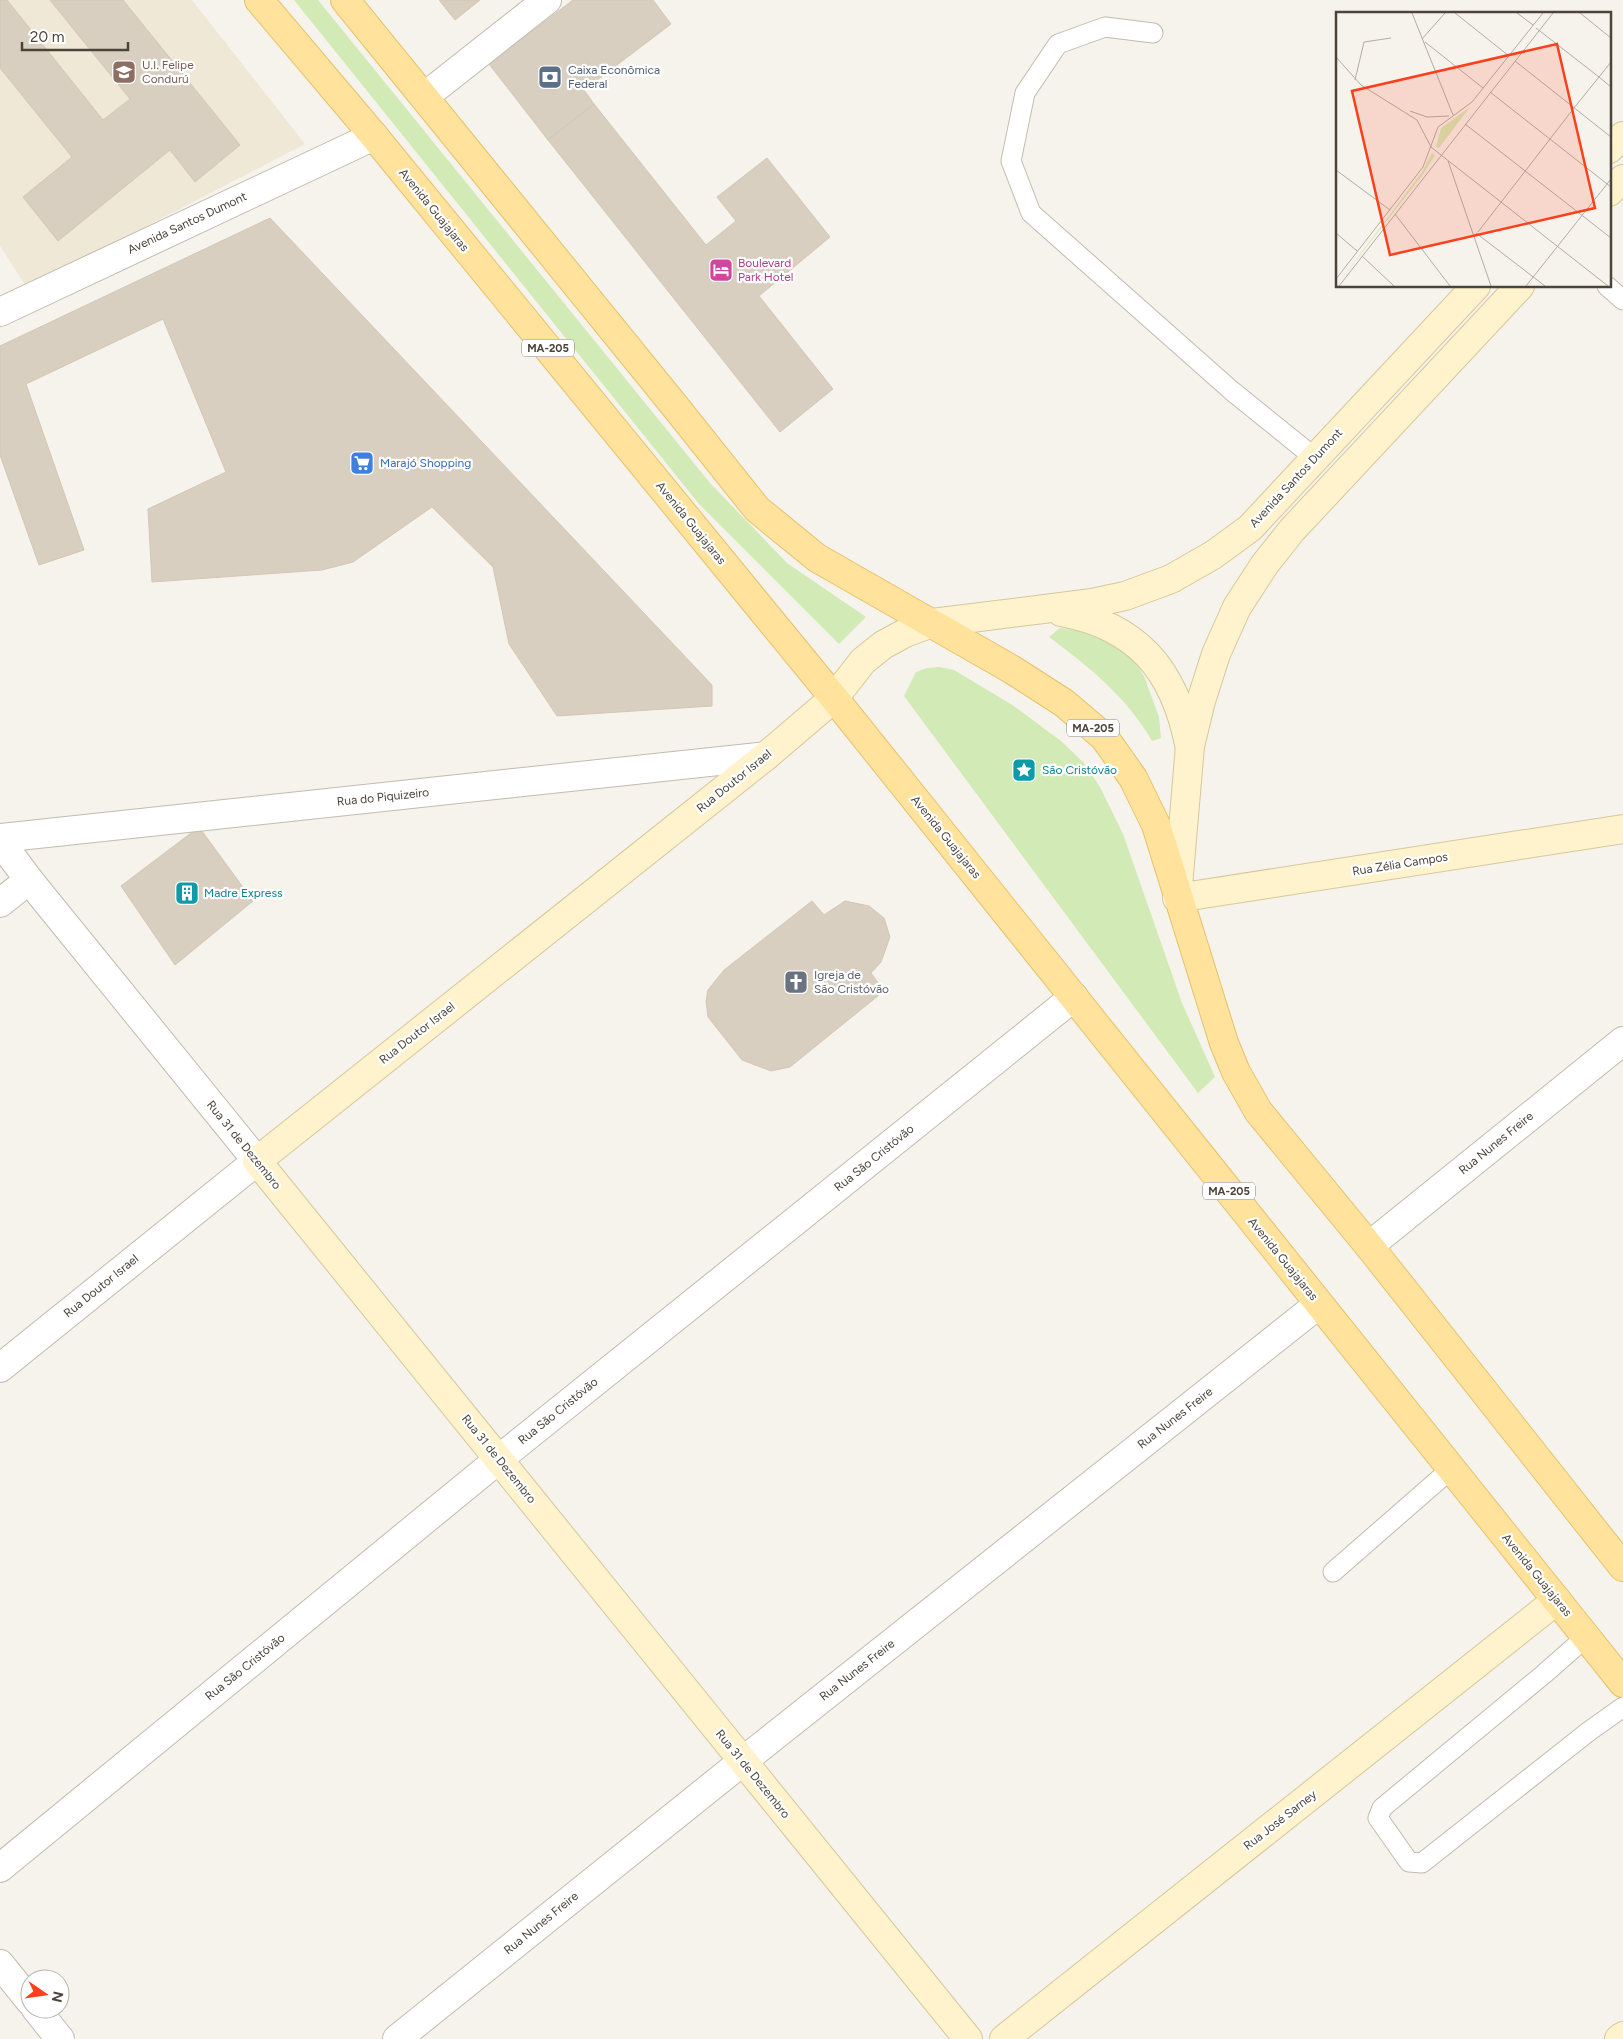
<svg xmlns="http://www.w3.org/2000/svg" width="1623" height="2039" viewBox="0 0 1623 2039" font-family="Figtree,sans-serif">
<rect width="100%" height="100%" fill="#f6f3ec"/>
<!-- education -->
<polygon fill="#efe8d6" points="0,0 192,0 305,144 27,288 0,246"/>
<!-- green -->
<g fill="#d2eab5">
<polygon points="294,0 318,0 710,483 787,563 866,617 839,644 699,504"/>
<path d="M1060,628L1094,633L1130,654L1144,676L1159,717L1161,738L1152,741C1128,698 1088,666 1049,637Z"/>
<polygon points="939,667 954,670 1014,706 1061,741 1084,763 1100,787 1123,834 1182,1003 1215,1077 1198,1093 904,696 916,672 927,668"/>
</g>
<!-- building -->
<g fill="#d8cfc1" stroke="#d3c7b4">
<polygon points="0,0 7,0 103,120 130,99 50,0 123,0 240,145 195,182 170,150 58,241 23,197 72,157 0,68"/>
<polygon points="439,0 480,0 455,20"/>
<polygon points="573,0 653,0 671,24 584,90 594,104 548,140 489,64"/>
<polygon points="594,104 706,245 736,221 717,197 767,158 830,237 759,296 833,389 780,432 548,140"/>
<polygon points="270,218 712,685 712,706 557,716 509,644 493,567 432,507 353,562 322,570 152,582 148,509 226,472 163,319 26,384 84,550 39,565 0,455 0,346"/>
<polygon points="199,827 253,901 175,965 121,886"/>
<polygon points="812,901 824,915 845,901 869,906 884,918 890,937 881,962 871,973 884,991 790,1067 771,1071 742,1060 708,1017 706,1001 708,990 724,970"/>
</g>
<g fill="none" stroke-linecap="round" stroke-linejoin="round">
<!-- lane casing -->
<g stroke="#c2bbae" stroke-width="21">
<g id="lane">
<polyline points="1153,33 1105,27 1058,44 1025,93 1011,161 1031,213 1232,391 1315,458"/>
<polyline points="1607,286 1623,300"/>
<polyline points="1333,1572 1451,1469"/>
<polyline points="1586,1637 1544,1674 1382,1808 1378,1818 1409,1862 1422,1863 1588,1732 1623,1707"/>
</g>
</g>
<!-- street casing -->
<g stroke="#c2bbae" stroke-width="30">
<g id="street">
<polyline points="424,97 547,0"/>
<polyline points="0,312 374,136"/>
<polyline points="0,838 766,756"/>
<polyline points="0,841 29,880 0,903"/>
<polyline points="1369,1246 1623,1041"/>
<polyline points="0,1368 257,1161 29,880"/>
<polyline points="0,1868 499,1459 1074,997"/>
<polyline points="0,1964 30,2001"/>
<polyline points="36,2009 60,2039"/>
<polyline points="397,2039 743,1761 1319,1304"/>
</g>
</g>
<!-- secondary casing -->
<g stroke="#d6c79b" stroke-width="30">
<g id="secondary">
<polyline points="1609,149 1623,136"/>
<polyline points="1609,192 1623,179"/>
<polyline points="1520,286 1292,530 1265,564 1237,607 1216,654 1201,701 1190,746 1177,898 1623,829"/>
<path d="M1061,612C1138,626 1174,670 1189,744"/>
<polyline points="968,2039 257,1161 766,756 834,698 863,661 883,645 905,633 932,623 1092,603 1125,596 1171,579 1213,555 1250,528 1476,286"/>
<polyline points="1004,2039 1557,1600"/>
<polyline points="1619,2039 1623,2036"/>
</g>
</g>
<!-- primary casing -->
<g stroke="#e6c16a" stroke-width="30">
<g id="primary">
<polyline points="259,0 374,136 834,698 1623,1683"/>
<polyline points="345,0 674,405 757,509 817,558 1011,669 1064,703 1104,737 1133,778 1156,825 1224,1043 1236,1072 1258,1111 1369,1246 1623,1567"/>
</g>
</g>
<!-- lane -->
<use href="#lane" stroke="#fff" stroke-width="19"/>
<!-- street -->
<use href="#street" stroke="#fff" stroke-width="28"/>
<!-- secondary -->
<use href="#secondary" stroke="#fff3cd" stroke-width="28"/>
<!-- primary -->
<use href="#primary" stroke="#ffe39c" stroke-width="28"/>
</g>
<!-- icons -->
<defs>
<g id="school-square" transform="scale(1.25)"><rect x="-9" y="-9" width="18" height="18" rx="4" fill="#8d6e63" stroke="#fff"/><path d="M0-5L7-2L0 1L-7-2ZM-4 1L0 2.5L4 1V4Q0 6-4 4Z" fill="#fff"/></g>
<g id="bank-square" transform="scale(1.25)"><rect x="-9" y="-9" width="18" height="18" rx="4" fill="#5c6f8a" stroke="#fff"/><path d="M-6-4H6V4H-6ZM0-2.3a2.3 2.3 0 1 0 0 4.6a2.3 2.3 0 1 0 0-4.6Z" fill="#fff"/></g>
<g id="hotel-square" transform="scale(1.25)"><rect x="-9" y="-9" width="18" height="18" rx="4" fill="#d1479c" stroke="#fff"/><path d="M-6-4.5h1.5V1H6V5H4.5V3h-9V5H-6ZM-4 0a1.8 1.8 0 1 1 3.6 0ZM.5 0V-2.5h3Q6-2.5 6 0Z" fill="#fff"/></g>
<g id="supermarket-square" transform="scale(1.25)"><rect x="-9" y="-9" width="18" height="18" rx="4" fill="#3f7fe0" stroke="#fff"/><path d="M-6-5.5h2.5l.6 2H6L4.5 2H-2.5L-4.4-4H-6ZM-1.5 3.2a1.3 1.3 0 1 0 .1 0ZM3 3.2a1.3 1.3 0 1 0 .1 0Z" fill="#fff"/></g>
<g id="sight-square" transform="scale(1.25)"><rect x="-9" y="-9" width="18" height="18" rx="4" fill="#0f9aa8" stroke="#fff"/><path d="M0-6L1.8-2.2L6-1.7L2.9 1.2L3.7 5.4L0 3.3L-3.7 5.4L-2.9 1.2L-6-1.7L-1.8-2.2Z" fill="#fff"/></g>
<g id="building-square" transform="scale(1.25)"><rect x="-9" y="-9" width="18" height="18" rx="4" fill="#0f9aa8" stroke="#fff"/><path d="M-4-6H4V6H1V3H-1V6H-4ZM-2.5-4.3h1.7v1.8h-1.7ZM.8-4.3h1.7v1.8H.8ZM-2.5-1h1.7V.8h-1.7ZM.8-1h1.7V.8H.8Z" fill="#fff"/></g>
<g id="church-square" transform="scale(1.25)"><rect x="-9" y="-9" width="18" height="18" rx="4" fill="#6b7280" stroke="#fff"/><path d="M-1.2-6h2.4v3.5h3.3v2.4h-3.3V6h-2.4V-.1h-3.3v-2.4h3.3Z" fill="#fff"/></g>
</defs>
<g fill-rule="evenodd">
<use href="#school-square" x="124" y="72"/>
<use href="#bank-square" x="550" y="77"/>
<use href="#hotel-square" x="721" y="270"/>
<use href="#supermarket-square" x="362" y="463"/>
<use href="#sight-square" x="1024" y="770"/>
<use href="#building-square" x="187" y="893"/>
<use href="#church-square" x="796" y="982"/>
</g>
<g text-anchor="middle" stroke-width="4.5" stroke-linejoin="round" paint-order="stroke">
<!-- shield labels -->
<g fill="#fff" stroke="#817c74" stroke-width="1">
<rect x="522" y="339.5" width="52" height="17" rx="4"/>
<rect x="1067" y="719.5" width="52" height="17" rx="4"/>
<rect x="1203" y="1182.5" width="52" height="17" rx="4"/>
</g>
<g font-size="11" font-weight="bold" fill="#4b4439">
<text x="548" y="352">MA-205</text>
<text x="1093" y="732">MA-205</text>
<text x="1229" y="1195">MA-205</text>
</g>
<!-- education labels -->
<g font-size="12" fill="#785e54" stroke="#fff" text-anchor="start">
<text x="142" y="69">U.I. Felipe<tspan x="142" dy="14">Condurú</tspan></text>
</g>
<!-- service labels -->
<g font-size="12" fill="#4e5e75" stroke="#fff" text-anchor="start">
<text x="568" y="74">Caixa Econômica<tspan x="568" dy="14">Federal</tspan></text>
</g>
<!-- street labels -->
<g font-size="12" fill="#4b4439" stroke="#fff">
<text transform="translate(434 210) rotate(51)" y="4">Avenida Guajajaras</text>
<text transform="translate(187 223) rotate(-25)" y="4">Avenida Santos Dumont</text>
<text transform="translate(1296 478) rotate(-47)" y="4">Avenida Santos Dumont</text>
<text transform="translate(691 523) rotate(51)" y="4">Avenida Guajajaras</text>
<text transform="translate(734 781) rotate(-39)" y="4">Rua Doutor Israel</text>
<text transform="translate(383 797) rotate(-6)" y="4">Rua do Piquizeiro</text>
<text transform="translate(946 837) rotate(51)" y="4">Avenida Guajajaras</text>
<text transform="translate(1400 864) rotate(-9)" y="4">Rua Zélia Campos</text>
<text transform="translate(417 1033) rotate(-38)" y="4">Rua Doutor Israel</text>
<text transform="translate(1496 1143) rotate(-39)" y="4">Rua Nunes Freire</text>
<text transform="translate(244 1145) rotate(51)" y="4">Rua 31 de Dezembro</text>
<text transform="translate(874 1158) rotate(-39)" y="4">Rua São Cristóvão</text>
<text transform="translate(1283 1259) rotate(51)" y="4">Avenida Guajajaras</text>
<text transform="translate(101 1286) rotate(-39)" y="4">Rua Doutor Israel</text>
<text transform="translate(558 1411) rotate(-39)" y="4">Rua São Cristóvão</text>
<text transform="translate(1175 1418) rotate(-38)" y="4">Rua Nunes Freire</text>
<text transform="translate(499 1459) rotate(51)" y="4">Rua 31 de Dezembro</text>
<text transform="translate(1537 1575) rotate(51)" y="4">Avenida Guajajaras</text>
<text transform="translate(245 1667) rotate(-39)" y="4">Rua São Cristóvão</text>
<text transform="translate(857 1670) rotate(-38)" y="4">Rua Nunes Freire</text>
<text transform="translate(753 1774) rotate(51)" y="4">Rua 31 de Dezembro</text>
<text transform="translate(1280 1820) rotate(-38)" y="4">Rua José Sarney</text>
<text transform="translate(541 1923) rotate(-39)" y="4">Rua Nunes Freire</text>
</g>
<!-- hotel labels -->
<g font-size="12" fill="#b23c85" stroke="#fff" text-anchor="start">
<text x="738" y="267">Boulevard<tspan x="738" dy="14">Park Hotel</tspan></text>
</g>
<!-- shop labels -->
<g font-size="12" fill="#366cbe" stroke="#fff" text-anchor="start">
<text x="380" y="467">Marajó Shopping</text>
</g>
<!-- culture labels -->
<g font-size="12" fill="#0d838f" stroke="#fff" text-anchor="start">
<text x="1042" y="774">São Cristóvão</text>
<text x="204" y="897">Madre Express</text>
</g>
<!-- worship labels -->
<g font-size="12" fill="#5b616d" stroke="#fff" text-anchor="start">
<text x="814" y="979">Igreja de<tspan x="814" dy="14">São Cristóvão</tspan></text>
</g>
</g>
<!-- overview -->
<g transform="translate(1336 12)">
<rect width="275" height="275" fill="#f6f3ec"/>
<path d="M134,95L103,136L100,135L105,116ZM96,141L99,143L88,161L0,274L86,160Z" fill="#d2eab5"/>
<path fill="none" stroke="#b2ada4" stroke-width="1" d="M76,1L117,103M119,1L173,44M181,1L197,13M244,1L275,26M200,16L263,65L238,96M86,27L109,1M89,30L147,76M0,45L25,73L81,108L95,135L105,143M179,49L275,125M275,50L263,65L275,75M19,68L28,30L55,26M154,80L275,175M74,99L91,105L113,104M129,112L275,226M105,143L272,274M112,149L155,274M0,158L54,198M59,202L114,274M142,220L238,96M0,221L21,239M140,221L209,274M26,244L58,274M0,267L87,155L102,115L136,90L207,1M3,274L217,1M190,274L275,167"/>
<path fill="#fc3f1d" fill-opacity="0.15" stroke="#fc3f1d" stroke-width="2.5" d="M221,32L259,196L54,243L16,79Z"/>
<rect width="275" height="275" fill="none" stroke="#4b4439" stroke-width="2.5"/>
</g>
<!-- north arrow -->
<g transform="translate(45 1994) rotate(103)"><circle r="24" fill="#ffffff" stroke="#b7b4b0"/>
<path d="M0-4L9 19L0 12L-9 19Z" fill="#fc3f1d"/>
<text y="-8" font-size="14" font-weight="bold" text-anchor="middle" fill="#4b4439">N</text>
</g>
<!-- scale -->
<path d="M22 42v8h106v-8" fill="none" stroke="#4b4439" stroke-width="2.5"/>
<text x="30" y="42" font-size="15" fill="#4b4439" stroke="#ffffff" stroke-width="4" paint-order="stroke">20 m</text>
</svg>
